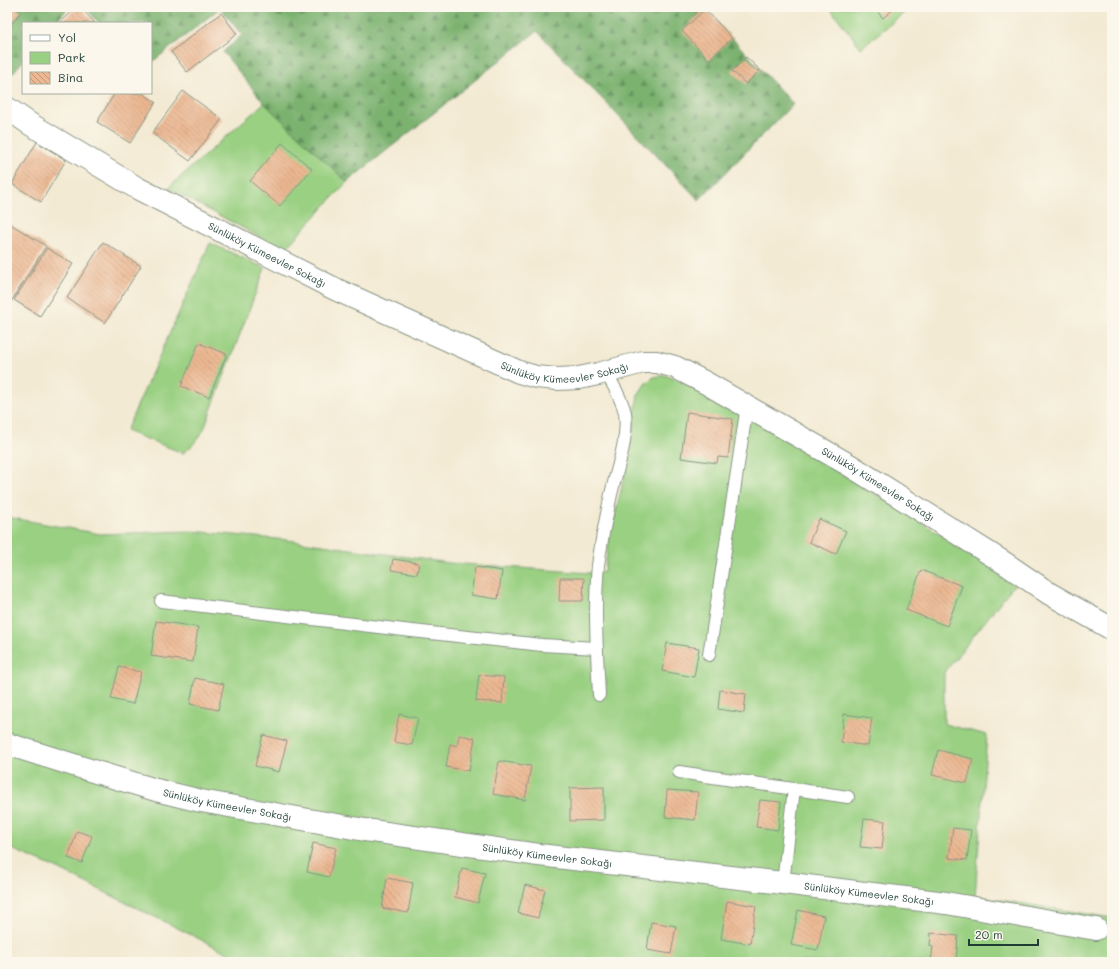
<svg xmlns="http://www.w3.org/2000/svg" width="1119" height="969" viewBox="0 0 1119 969" font-family="Mali,sans-serif">
<defs>
<pattern id="forest-firs" width="22" height="20" patternUnits="userSpaceOnUse"><rect width="22" height="20" fill="#7bb270"/><path d="M5 1l3.5 6h-7zM16 11l3.5 6h-7z" fill="#64925d"/></pattern>
<pattern id="building-back-hatch" width="6" height="6" patternUnits="userSpaceOnUse"><rect width="6" height="6" fill="#ecb791"/><path d="M-1 5l2 2M0 0l6 6M5-1l2 2" fill="none" stroke="#bf9677"/></pattern>
</defs>
<rect width="100%" height="100%" fill="#fbf7ec"/>
<filter id="ink" filterUnits="userSpaceOnUse"><feTurbulence type="fractalNoise" baseFrequency=".025" numOctaves="2"/><feDisplacementMap in="SourceGraphic" scale="8" xChannelSelector="R" yChannelSelector="G"/><feConvolveMatrix kernelMatrix="1 2 1 2 8 2 1 2 1" color-interpolation-filters="sRGB"/></filter>
<filter id="wash" filterUnits="userSpaceOnUse"><feTurbulence type="fractalNoise" baseFrequency=".012" numOctaves="4" result="noise"/><feDisplacementMap in="SourceGraphic" scale="16" xChannelSelector="R" yChannelSelector="G"/><feGaussianBlur stdDeviation="0.9" result="paint"/><feColorMatrix in="noise" values="0 0 0 0 0 0 0 0 0 0 0 0 0 0 0 0 0 1.4 0 .05"/><feComposite in="paint" operator="in"/></filter>
<g filter="url(#wash)">
<rect width="100%" height="100%" fill="#f3ead3"/>
<!-- green -->
<g fill="#9ad082" stroke="#5c865b">
<polygon points="829,7 911,7 861,48"/>
<polygon points="264,103 347,182 284,250 168,188"/>
<path d="M210,243L265,268L204,429C198,439 193,446 183,453L126,431Z"/>
<polygon points="664,375 676,379 757,422 1017,581 944,673 944,724 987,735 975,896 1112,918 1112,962 246,962 56,868 7,847 7,517 100,534 191,531 287,540 449,563 590,573 604,572 610,536 625,474 638,395 645,384 654,377"/>
</g>
<!-- forest -->
<g fill="url(#forest-firs)" stroke="#4d7852">
<polygon points="7,7 69,7 55,23 23,23 23,61 7,80"/>
<polygon points="85,7 703,7 793,104 699,200 537,31 347,182 264,103 223,52 242,35 220,8 151,63 151,23 99,23"/>
</g>
<g id="blocks">
<!-- building -->
<g fill="url(#building-back-hatch)">
<polygon points="7,7 15,7 21,12 7,29"/>
<polygon points="77,7 80,7 95,23 60,23"/>
<polygon points="873,7 896,7 883,18"/>
<polygon points="705,9 732,38 709,60 682,31"/>
<polygon points="221,13 237,34 187,72 171,52"/>
<polygon points="746,57 760,70 746,84 732,71"/>
<polygon points="183,91 222,119 190,161 152,133"/>
<polygon points="115,93 142,93 156,102 130,143 97,122"/>
<polygon points="37,142 66,160 41,202 12,184"/>
<polygon points="282,143 312,169 280,206 250,181"/>
<polygon points="7,222 46,246 11,302 7,300"/>
<polygon points="103,242 141,266 105,323 67,298"/>
<polygon points="47,248 73,264 40,316 14,300"/>
<polygon points="199,343 227,354 209,397 181,386"/>
<polygon points="687,412 733,419 728,458 718,457 717,463 681,458"/>
<polygon points="819,519 846,531 836,554 809,542"/>
<polygon points="393,559 419,563 417,574 391,570"/>
<polygon points="475,567 502,571 498,599 471,595"/>
<polygon points="921,570 962,586 947,626 906,610"/>
<polygon points="560,578 584,578 583,601 559,601"/>
<polygon points="156,621 198,627 193,662 151,656"/>
<polygon points="667,643 699,648 694,677 662,671"/>
<polygon points="7,644 10,645 7,654"/>
<polygon points="119,667 141,672 133,704 111,699"/>
<polygon points="479,675 504,677 502,703 476,701"/>
<polygon points="195,678 224,684 218,710 190,704"/>
<polygon points="720,690 746,694 744,713 718,709"/>
<polygon points="399,714 418,718 412,745 394,742"/>
<polygon points="844,714 872,718 868,746 841,742"/>
<polygon points="263,735 287,741 279,772 255,766"/>
<polygon points="459,735 475,738 469,771 446,767 450,744 457,746"/>
<polygon points="938,750 973,759 967,783 932,775"/>
<polygon points="499,761 531,766 525,800 493,794"/>
<polygon points="604,787 604,820 570,821 570,788"/>
<polygon points="667,790 698,792 695,820 665,817"/>
<polygon points="760,800 781,802 778,830 756,827"/>
<polygon points="864,819 885,821 882,849 860,847"/>
<polygon points="953,828 971,830 967,860 949,858"/>
<polygon points="77,831 92,836 82,863 68,858"/>
<polygon points="313,843 336,848 329,877 307,872"/>
<polygon points="462,868 485,873 478,903 455,897"/>
<polygon points="387,878 413,883 408,913 382,908"/>
<polygon points="525,885 545,890 538,918 518,913"/>
<polygon points="727,901 756,906 750,944 721,939"/>
<polygon points="798,910 824,916 818,950 791,945"/>
<polygon points="651,922 676,926 671,954 647,950"/>
<polygon points="931,933 958,936 956,962 931,962 933,947 930,946"/>
</g>
</g>
</g>
<g filter="url(#ink)">
<use href="#blocks" fill-opacity="0" stroke="#899484" stroke-width="1"/>
<g fill="none" stroke-linecap="round" stroke-linejoin="round">
<!-- lane casing -->
<g stroke="#899484" stroke-width="14">
<g id="lane">
<polyline points="161,601 412,631 542,645 597,648"/>
<polyline points="709,655 747,406"/>
<path d="M599,695C597,652 594,609 598,565C601,543 605,521 610,499C615,474 629,439 625,413C622,399 613,385 606,372"/>
<polyline points="679,772 848,797"/>
<polyline points="783,883 794,789"/>
</g>
</g>
<!-- street casing -->
<g stroke="#899484" stroke-width="24">
<g id="street">
<path id="s1" d="M7,108L30,124L137,188L335,289L519,372L536,377L557,379L579,378L598,374L643,362H657L675,367L706,383L851,466L1006,564L1050,594L1112,629"/>
<path id="s2" d="M7,744L96,772L156,790L201,801L365,830L539,855L783,883L946,903L1096,929"/>
</g>
</g>
<!-- lane -->
<use href="#lane" stroke="#fff" stroke-width="12"/>
<!-- street -->
<use href="#street" stroke="#fff" stroke-width="22"/>
</g>
</g>
<g text-anchor="middle" stroke-width="3" stroke-linejoin="round" paint-order="stroke">
<!-- street labels -->
<g font-size="10" fill="#1f3d34" stroke="#fbf7ec">
<text dy="4" stroke="none"><textPath href="#s1" startOffset="299">Sünlüköy Kümeevler Sokağı</textPath></text>
<text dy="4" stroke="none"><textPath href="#s1" startOffset="623">Sünlüköy Kümeevler Sokağı</textPath></text>
<text dy="4" stroke="none"><textPath href="#s1" startOffset="971">Sünlüköy Kümeevler Sokağı</textPath></text>
<text dy="4" stroke="none"><textPath href="#s2" startOffset="229">Sünlüköy Kümeevler Sokağı</textPath></text>
<text dy="4" stroke="none"><textPath href="#s2" startOffset="553">Sünlüköy Kümeevler Sokağı</textPath></text>
<text dy="4" stroke="none"><textPath href="#s2" startOffset="877">Sünlüköy Kümeevler Sokağı</textPath></text>
</g>
</g>
<!-- margin -->
<rect width="1119" height="969" fill="none" stroke="#fbf7ec" stroke-width="24"/>
<!-- legend -->
<rect x="22" y="22" width="130" height="72" fill="#fbf7ec" stroke="#a3ada2"/>
<rect x="30" y="35" width="20" height="6" fill="#ffffff" stroke="#a3ada2"/>
<text x="58" y="42" font-size="12" fill="#1f3d34">Yol</text>
<rect x="30" y="52" width="20" height="12" fill="#9ad082" stroke="#a3ada2"/>
<text x="58" y="62" font-size="12" fill="#1f3d34">Park</text>
<rect x="30" y="72" width="20" height="12" fill="url(#building-back-hatch)" stroke="#a3ada2"/>
<text x="58" y="82" font-size="12" fill="#1f3d34">Bina</text>
<!-- scale -->
<path d="M969 939v6h69v-6" fill="none" stroke="#1f3d34" stroke-width="2"/>
<text x="975" y="939" font-size="12" fill="#1f3d34" stroke="#fbf7ec" stroke-width="3" paint-order="stroke">20 m</text>
</svg>
